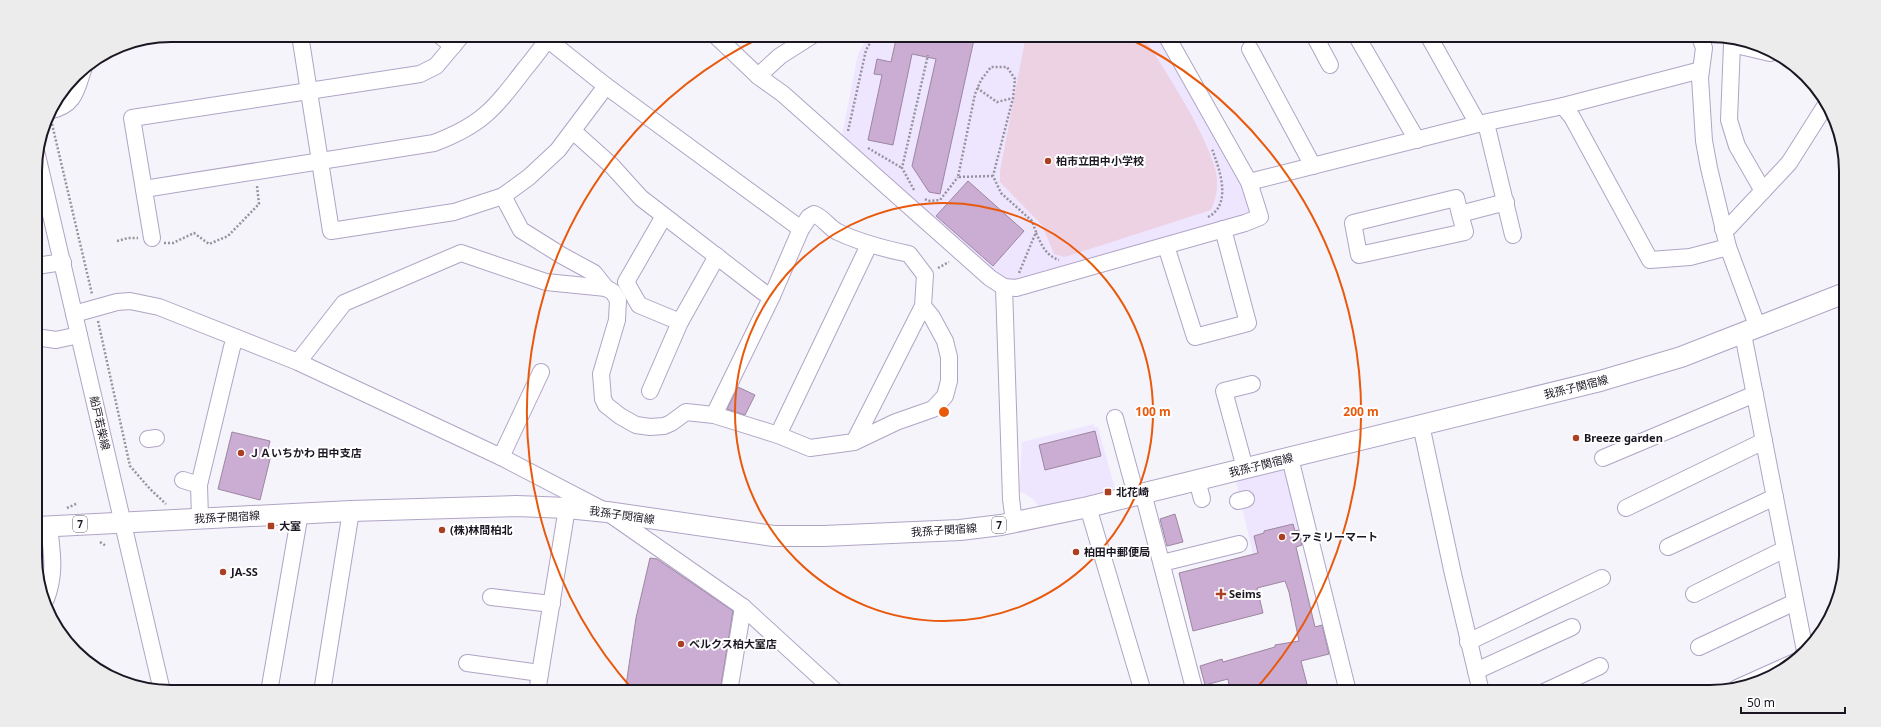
<svg xmlns="http://www.w3.org/2000/svg" width="1881" height="727" viewBox="0 0 1881 727" font-family="'Noto Sans','Noto Sans JP',sans-serif">
<rect width="100%" height="100%" fill="#f6f4fb"/>
<!-- built -->
<g fill="#eee5ff">
<polygon points="869,35 1158,35 1242,182 1251,209 1246,217 1038,279 1006,282 841,140 858,54"/>
<polygon points="1094,424 1094,427 1098,427 1115,489 1039,507 1034,500 1024,493 1019,492 1022,442"/>
<polygon points="1288,467 1308,544 1254,559 1236,481"/>
</g>
<!-- green -->
<path fill="#edd2e4" d="M1026,35H1143C1167,75 1202,125 1215,168C1219,182 1217,198 1211,210L1065,257L1054,254L1042,225L1000,182V171Z"/>
<!-- building -->
<g fill="#cbacd2" stroke="#9c86a1">
<polygon points="897,35 975,35 940,194 929,192 912,166 936,59 912,54 893,145 868,140 882,75 874,74 877,59 891,62"/>
<polygon points="968,181 1024,231 993,266 936,216"/>
<polygon points="738,387 755,395 745,415 727,409"/>
<polygon points="1095,431 1101,456 1045,470 1039,445"/>
<polygon points="232,432 270,441 267,454 271,455 260,500 218,489"/>
<polygon points="1175,514 1183,542 1167,546 1160,519"/>
<polygon points="1293,524 1295,531 1298,530 1302,545 1296,547 1315,627 1322,625 1329,654 1301,661 1309,692 1285,692 1284,686 1265,692 1230,692 1228,679 1205,685 1200,666 1222,659 1223,662 1275,647 1275,645 1299,641 1289,592 1285,581 1257,588 1263,613 1193,631 1179,573 1258,553 1254,536 1264,533 1264,531"/>
<polygon points="650,558 657,559 733,611 720,692 625,692 636,618"/>
</g>
<g fill="none" stroke-linecap="round" stroke-linejoin="round">
<!-- minor casing -->
<g stroke="#b0a4c5" stroke-width="18">
<g id="minor">
<polyline points="300,35 331,231 454,212 503,196 529,177 558,150 606,86"/>
<polyline points="439,35 453,46"/>
<polyline points="542,35 606,86 801,229"/>
<polyline points="715,35 758,76 783,94 990,278 1004,287 1016,288 1245,223 1260,217 1249,182 1166,35"/>
<polyline points="1314,35 1330,65"/>
<polyline points="1356,35 1417,140"/>
<polyline points="1428,35 1478,124"/>
<polyline points="1697,35 1700,37 1704,48 1700,78 1704,141 1709,168 1728,247 1758,328"/>
<polyline points="1731,38 1732,44 1729,120 1737,146 1763,191"/>
<polyline points="1732,44 1770,53"/>
<polyline points="1250,49 1313,166"/>
<polyline points="758,76 780,56 813,35"/>
<polyline points="1563,106 1701,70"/>
<path d="M49,111C76,105 76,90 84,67"/>
<polyline points="1486,123 1513,235"/>
<polyline points="573,131 612,166 641,198 763,292 772,296"/>
<polyline points="37,155 162,691"/>
<polyline points="1249,182 1478,124 1563,106 1572,117 1650,260 1690,257 1728,247"/>
<path d="M144,189L434,143C482,125 494,109 524,70C533,59 543,47 550,35"/>
<polyline points="503,196 521,230 561,255 594,273 606,288 613,292 618,300 617,320 601,374 603,399 606,405 620,416 636,425 650,427 664,426 671,423 686,412 714,415"/>
<polyline points="1460,214 1456,198 1353,223 1359,255 1465,232 1460,214 1506,202"/>
<polyline points="664,216 626,282 639,305 680,322"/>
<polyline points="1723,229 1729,227 1789,163 1827,103"/>
<polyline points="152,238 132,118 420,74 436,66 462,35"/>
<polyline points="1166,246 1195,337 1248,323 1223,229"/>
<polyline points="36,266 63,262"/>
<polyline points="1004,287 1011,499 1014,522"/>
<polyline points="74,314 117,302 130,301 159,307 298,362 501,457 607,512 743,607 836,692"/>
<polyline points="1743,334 1805,651"/>
<polyline points="36,337 56,340 79,335"/>
<polyline points="298,362 344,303 461,253 546,282 606,288"/>
<polyline points="650,391 680,322 717,256"/>
<polyline points="1115,418 1136,495"/>
<polyline points="1421,425 1453,574 1481,692"/>
<polyline points="778,435 869,245"/>
<polyline points="148,439 156,438"/>
<path d="M854,442L923,306L925,275L909,254C885,249 861,243 838,232C829,228 824,218 814,214L809,217L801,229L772,296L714,415L778,435L810,448L854,442L896,422L933,409L945,396L949,381V357L945,341L932,317L923,306"/>
<polyline points="501,457 541,372"/>
<polyline points="1290,458 1348,692"/>
<polyline points="1603,458 1755,394"/>
<polyline points="1245,468 1224,391 1252,384"/>
<polyline points="183,480 199,485"/>
<polyline points="1197,480 1202,499"/>
<polyline points="1143,493 1195,692"/>
<polyline points="1238,501 1246,499"/>
<polyline points="1088,507 1143,692"/>
<polyline points="1626,508 1764,441"/>
<polyline points="200,518 199,485 232,347 236,338"/>
<polyline points="1668,547 1775,497"/>
<polyline points="1162,563 1239,544"/>
<polyline points="1694,594 1785,549"/>
<polyline points="491,597 552,604"/>
<path d="M46,599C56,572 52,554 49,526"/>
<polyline points="1468,642 1602,578"/>
<polyline points="1699,647 1795,602"/>
<polyline points="467,663 540,673"/>
<polyline points="1476,671 1572,627"/>
<polyline points="1737,688 1795,662"/>
<polyline points="269,692 300,513"/>
<polyline points="322,692 351,511"/>
<polyline points="537,692 567,508"/>
<polyline points="729,692 743,607"/>
<polyline points="1544,692 1600,666"/>
</g>
</g>
<!-- major casing -->
<g stroke="#b0a4c5" stroke-width="22">
<polyline id="major" points="37,527 351,511 517,506 567,508 607,512 774,536 824,536 960,530 1001,525 1088,507 1600,381 1681,357 1845,293"/>
</g>
<!-- path -->
<g stroke="#96939c" stroke-width="2.5" stroke-dasharray="2 2" stroke-linecap="butt">
<polyline points="977,88 997,102 1013,98"/>
<polyline points="52,124 92,294"/>
<polyline points="848,131 866,50 875,35"/>
<polyline points="868,148 902,168"/>
<polyline points="993,176 958,177 975,94 981,80 991,67 1007,67 1015,79 1013,98 993,176 1001,193 1032,221 1036,232 1019,273"/>
<polyline points="914,190 902,168 928,55"/>
<polyline points="925,199 928,201 940,200 958,177"/>
<path d="M1208,217C1233,204 1219,168 1212,149"/>
<path d="M1036,233C1042,245 1045,255 1059,260"/>
<polyline points="117,241 128,238 138,238"/>
<polyline points="164,243 173,243 194,233 209,244 228,236 259,204 257,186"/>
<polyline points="938,268 949,262"/>
<polyline points="98,321 130,466 150,489 166,504"/>
<polyline points="67,508 78,503"/>
<polyline points="100,542 106,546"/>
</g>
<!-- minor -->
<use href="#minor" stroke="#fff" stroke-width="16"/>
<!-- major -->
<use href="#major" stroke="#fff" stroke-width="20"/>
</g>
<!-- distance rings -->
<g fill="none" stroke="#e8590c" stroke-width="2">
<circle cx="944" cy="412" r="209"/>
<path d="M634 691A417 417 0 0 1 764 36M1124 36A417 417 0 0 1 1254 691"/>
</g>
<!-- markers -->
<g fill="#a94023" stroke="#fff" stroke-width="1.5">
<circle cx="1048" cy="161" r="4"/>
<circle cx="1576" cy="438" r="4"/>
<circle cx="241" cy="453" r="4"/>
<rect x="1104" y="488" width="8" height="8" rx="2"/>
<rect x="267" y="522" width="8" height="8" rx="2"/>
<circle cx="442" cy="530" r="4"/>
<circle cx="1282" cy="537" r="4"/>
<circle cx="1076" cy="552" r="4"/>
<circle cx="223" cy="572" r="4"/>
<path d="M1219 588h4v4h4v4h-4v4h-4v-4h-4v-4h4z"/>
<circle cx="681" cy="644" r="4"/>
</g>
<g text-anchor="middle" stroke-width="4" stroke-linejoin="round" paint-order="stroke">
<!-- shield labels -->
<g fill="#fff" stroke="#5f5c64" stroke-width="1">
<rect x="73" y="516" width="14" height="16" rx="3"/>
<rect x="992" y="517" width="14" height="16" rx="3"/>
</g>
<g font-size="10" font-weight="bold" fill="#1b1622">
<text x="80" y="528">7</text>
<text x="999" y="529">7</text>
</g>
<!-- poi labels -->
<g font-size="11" font-weight="bold" fill="#1b1622" stroke="#fff" text-anchor="start">
<text x="1056" y="165">柏市立田中小学校</text>
<text x="1584" y="442">Breeze garden</text>
<text x="249" y="457">ＪＡいちかわ 田中支店</text>
<text x="1116" y="496">北花崎</text>
<text x="279" y="530">大室</text>
<text x="450" y="534">(株)林間柏北</text>
<text x="1290" y="541">ファミリーマート</text>
<text x="1084" y="556">柏田中郵便局</text>
<text x="231" y="576">JA-SS</text>
<text x="1229" y="598">Seims</text>
<text x="689" y="648">ベルクス柏大室店</text>
</g>
<!-- street labels -->
<g font-size="11" fill="#1b1622" stroke="#fff">
<text transform="translate(1576 387) rotate(-14)" y="4">我孫子関宿線</text>
<text transform="translate(100 423) rotate(77)" y="4">船戸若柴線</text>
<text transform="translate(1261 465) rotate(-14)" y="4">我孫子関宿線</text>
<text transform="translate(622 515) rotate(8)" y="4">我孫子関宿線</text>
<text transform="translate(227 517) rotate(-3)" y="4">我孫子関宿線</text>
<text transform="translate(944 530) rotate(-4)" y="4">我孫子関宿線</text>
</g>
</g>
<!-- crop -->
<path d="M0 0H1881V727H0ZM171 42H1710A129 129 0 0 1 1839 171V556A129 129 0 0 1 1710 685H171A129 129 0 0 1 42 556V171A129 129 0 0 1 171 42Z" fill="#edeced" fill-rule="evenodd"/>
<path fill="none" stroke="#1b1622" stroke-width="2" d="M171 42H1710A129 129 0 0 1 1839 171V556A129 129 0 0 1 1710 685H171A129 129 0 0 1 42 556V171A129 129 0 0 1 171 42Z"/>
<circle cx="944" cy="412" r="6" fill="#e8590c" stroke="#fff" stroke-width="2"/>
<g font-size="12" text-anchor="middle" font-weight="bold" fill="#e8590c" stroke="#fff" stroke-width="4" stroke-linejoin="round" paint-order="stroke">
<text x="1153" y="416">100 m</text>
<text x="1361" y="416">200 m</text>
</g>
<!-- scale -->
<path d="M1741 707v6h104v-6" fill="none" stroke="#1b1622" stroke-width="2"/>
<text x="1747" y="707" font-size="12" fill="#1b1622" stroke="#ffffff" stroke-width="3" paint-order="stroke">50 m</text>
</svg>
